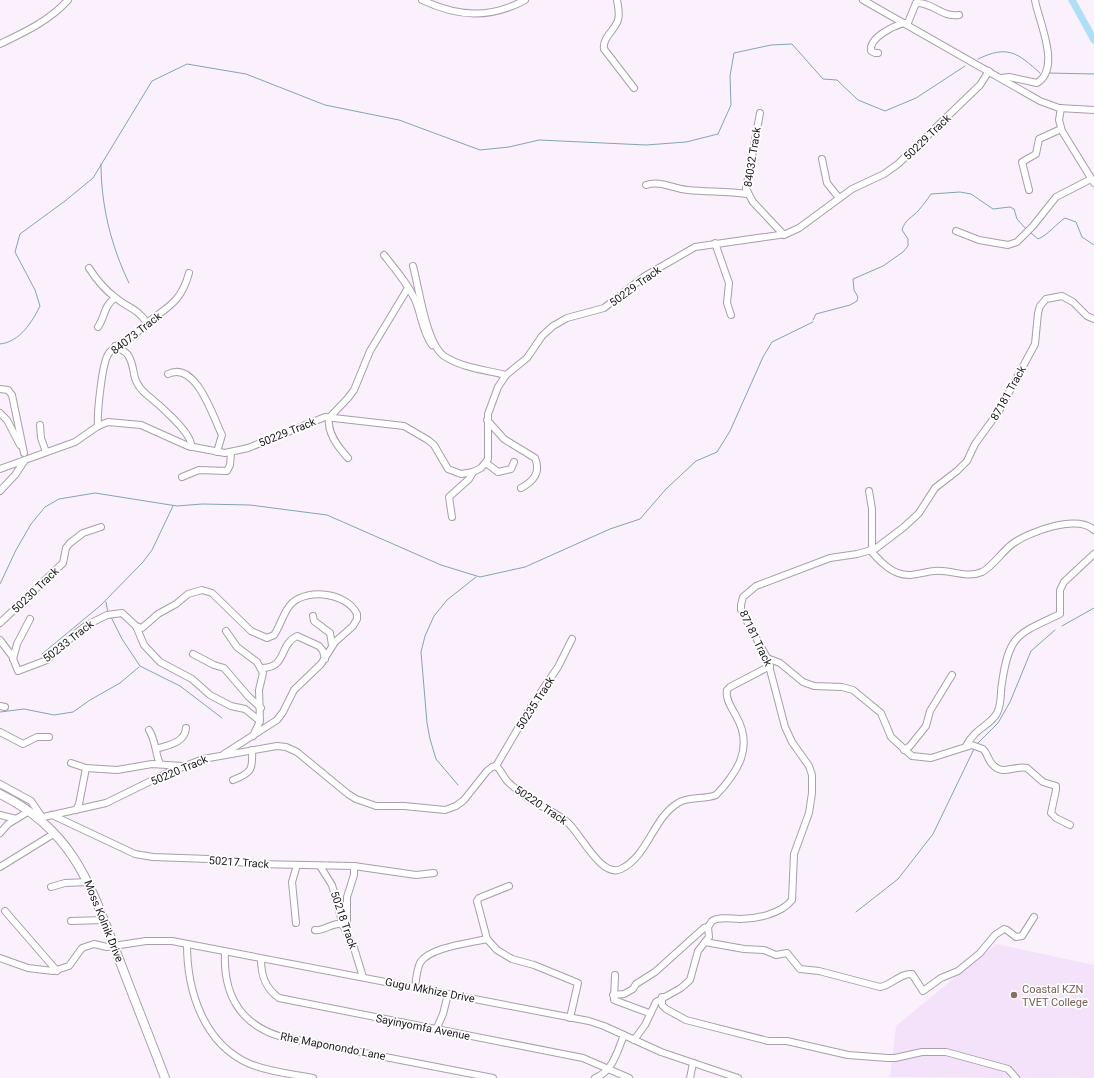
<svg xmlns="http://www.w3.org/2000/svg" width="1094" height="1078" viewBox="0 0 1094 1078" font-family="Roboto,sans-serif">
<rect width="100%" height="100%" fill="#faf1fd"/>
<!-- built -->
<polygon fill="#f3e2f9" points="996,944 1094,965 1094,1078 890,1077 896,1026"/>
<g fill="none" stroke-linecap="round" stroke-linejoin="round">
<!-- stream -->
<g stroke="#82a4b6" stroke-width="1">
<path d="M978,59C1007,45 1017,52 1040,73"/>
<polyline points="1047,73 1094,74"/>
<path d="M101,164C101,205 111,246 129,283"/>
<path d="M1031,233L1038,239C1048,235 1056,224 1065,218L1076,222L1082,237L1094,245"/>
<path d="M813,320L816,314L850,305L857,301L858,297L854,290L853,279L883,266L903,252L908,246V239L902,230C905,219 912,218 919,210C923,205 927,200 931,194L960,192L971,194L993,209L1010,207L1014,209L1017,219L1026,229"/>
<path d="M0,344C20,342 32,322 40,306L35,290L15,252L20,234L65,201L93,178L152,81L187,64L246,74L325,105L399,120L480,150L509,147L539,140L646,145L686,142L718,134L731,105L730,76L734,53L771,45L792,44L823,79L837,80L858,100L885,111L916,98L965,66"/>
<polyline points="0,584 16,550 31,524 45,507 59,499 95,493 177,506 202,504 250,505 327,515 441,565 480,577 525,567 610,529 640,519 666,489 696,461 717,452 730,431 763,357 772,342 813,322"/>
<polyline points="106,602 108,613"/>
<polyline points="111,617 122,639 140,666 180,686 222,718"/>
<polyline points="1062,626 1094,608"/>
<polyline points="42,654 101,605 143,562 152,550 173,506"/>
<polyline points="0,712 24,709 54,715 73,712 90,700 120,683 139,667"/>
<polyline points="977,744 998,723 1010,702 1031,651 1055,630"/>
<polyline points="458,785 436,759 430,739 427,723 421,652 425,636 434,616 447,600 476,577"/>
<polyline points="856,912 898,879 933,834 974,749"/>
</g>
<!-- river -->
<polyline stroke="#ade0f7" stroke-width="7" points="1072,0 1094,40"/>
<!-- minor casing -->
<g stroke="#a89eac" stroke-width="8">
<g id="minor">
<path d="M422,0C458,17 490,19 525,0"/>
<path d="M617,0C618,7 620,13 618,20C615,30 602,38 604,49L634,88"/>
<polyline points="863,0 1040,101 1059,108 1094,110"/>
<path d="M907,25L916,3C932,2 943,18 959,15"/>
<path d="M0,44C25,32 49,21 68,0"/>
<path d="M878,53H875L871,51C869,37 894,26 904,23"/>
<path d="M1002,78L1009,77L1037,83C1062,68 1038,20 1035,0"/>
<polyline points="1061,108 1059,120 1062,131 1094,183"/>
<polyline points="760,113 746,189 753,202 784,235"/>
<polyline points="822,159 827,183 839,198"/>
<path d="M646,185C661,180 673,189 688,190C708,192 728,191 747,194"/>
<polyline points="1029,190 1022,162 1036,154 1039,139 1061,129"/>
<polyline points="956,231 979,240 1008,245 1017,242 1033,226 1056,197 1091,179"/>
<polyline points="715,243 729,283 727,303 731,315"/>
<path d="M384,255C395,269 409,285 416,302C422,317 422,331 432,345"/>
<path d="M413,266C419,288 426,343 444,356C462,368 486,370 506,375"/>
<path d="M89,268C96,279 105,290 116,298C129,309 136,307 147,323"/>
<path d="M98,327C105,317 104,305 115,298"/>
<path d="M115,346C120,349 125,351 128,355C137,369 129,379 146,394C156,402 194,434 191,447"/>
<path d="M168,374C196,360 213,417 222,435L217,452"/>
<polyline points="0,389 8,390 12,395 24,453"/>
<polyline points="0,413 7,420 20,445"/>
<path d="M487,420L504,439L535,458C541,472 534,481 521,488"/>
<polyline points="40,425 41,438 46,452"/>
<path d="M98,426C97,414 102,361 109,353C115,345 126,341 134,335C139,332 142,326 147,323C169,306 181,302 189,273"/>
<path d="M348,458C338,447 327,433 329,418L348,398L354,390L370,351L408,288"/>
<polyline points="486,463 498,472 511,469 514,462"/>
<polyline points="0,469 75,442 98,426 108,422 141,425 188,446 225,453 248,448 325,417 404,426 428,440 434,445 448,469 461,474 473,472 481,468 488,459 488,414 498,387 506,375 527,358 542,336 553,326 567,318 604,308 645,276 695,247 786,234 799,228 852,189 884,174 898,164 980,85 989,71"/>
<polyline points="182,477 199,470 227,471 230,465 231,453"/>
<polyline points="0,491 15,475 25,460"/>
<polyline points="869,491 872,509 872,550"/>
<polyline points="452,517 449,497 469,479 473,472"/>
<path d="M870,550C878,559 887,569 898,573C911,578 922,572 934,571C950,569 966,579 982,572C992,567 1002,552 1011,545C1027,532 1077,514 1094,530"/>
<polyline points="313,616 314,621 330,633 332,645"/>
<polyline points="0,623 63,563 66,548 70,543 83,533 101,527"/>
<polyline points="136,626 144,645 160,662 192,679 210,695 231,706 245,709 260,721"/>
<polyline points="226,631 237,647 257,662 263,673 259,690 260,721 253,736"/>
<path d="M0,640L12,656L18,671L47,660L75,634L87,625L107,615L122,613L136,626L142,628L158,614L176,604L188,594L202,590L212,593L251,631L267,638L274,635C281,625 283,612 292,603C309,588 347,593 357,614V619L353,626L335,642L321,664L294,690L283,712L277,720L224,754"/>
<polyline points="193,654 214,665 224,668 248,696 261,708"/>
<path d="M767,658L780,663L803,682L814,686L842,687L853,690L881,713L891,737L912,756L931,758L972,745L983,749C988,754 988,761 993,765C1003,776 1015,765 1027,768L1043,782L1056,786V790L1051,813L1056,818L1070,825"/>
<polyline points="13,659 17,644 30,619"/>
<path d="M261,668C288,668 278,645 297,636L319,646L323,651L325,659"/>
<polyline points="0,706 5,707"/>
<path d="M149,730C156,741 155,753 160,764"/>
<polyline points="0,732 23,744 37,737 49,737"/>
<path d="M966,746C975,728 990,726 997,713C1002,704 1000,693 1002,683C1009,634 1018,634 1060,614V590L1064,582L1094,554"/>
<path d="M156,749C168,745 185,743 186,728"/>
<polyline points="904,750 910,746 926,726 930,711 952,675"/>
<polyline points="71,763 86,768 117,770 152,764 182,766"/>
<polyline points="496,766 530,708 558,667 572,639"/>
<path d="M233,780C252,773 253,769 252,750"/>
<polyline points="0,784 31,801 42,817"/>
<polyline points="76,810 79,804 86,768"/>
<polyline points="0,815 16,819"/>
<polyline points="52,815 135,854 153,857 209,859 256,864 354,866 416,875 434,873"/>
<path d="M39,818L106,803L165,774L203,759L277,746L286,747L297,752L348,794L356,799L376,806H404L445,810L456,806L464,800L487,771L492,767L496,766C501,770 503,776 507,781C512,786 518,790 523,795C537,805 554,811 567,822C580,832 601,879 621,869C648,856 653,818 678,803C689,796 704,800 716,795C738,772 754,747 736,716C732,708 725,699 727,690L730,687L770,666"/>
<polyline points="0,833 8,824 29,811"/>
<polyline points="320,866 332,885 343,925 354,948 363,977"/>
<polyline points="0,867 55,833"/>
<polyline points="509,886 479,898 477,901 487,939 497,950 512,959 534,965 578,983 570,1018"/>
<polyline points="51,887 65,883 89,882"/>
<polyline points="5,911 57,971"/>
<polyline points="71,921 105,920"/>
<polyline points="296,923 292,882 297,865"/>
<polyline points="347,928 347,897 354,875 354,866"/>
<path d="M315,930C324,932 335,920 343,925"/>
<path d="M705,942L744,949L764,950L776,955L787,953L800,969L819,971L880,987C892,985 900,973 912,974L923,991L941,978L958,971L980,953L995,935L1004,929L1007,930L1016,937L1022,936L1034,917"/>
<path d="M187,944C187,992 204,1044 250,1064C270,1072 292,1074 313,1078"/>
<path d="M225,952C223,994 240,1025 282,1037L493,1078"/>
<polyline points="0,958 28,968 53,971 69,966 82,948 94,944 107,947 146,941 172,941 589,1021 604,1026 661,1052 738,1078"/>
<path d="M261,959C261,975 265,988 279,998L583,1058L629,1078"/>
<polyline points="615,975 614,1000 649,1013"/>
<path d="M415,987C416,980 417,969 420,963C429,947 471,943 487,939"/>
<polyline points="613,995 624,994 633,989 636,984 655,972 704,928 708,927"/>
<polyline points="662,997 662,1005 666,1009 686,1020 768,1041 787,1041 848,1055 888,1058 895,1058 922,1052 946,1052 1008,1069 1016,1078"/>
<polyline points="436,1030 443,1014 448,994"/>
<path d="M634,1040L645,1025L656,1002L681,988L690,980L698,951L709,937L708,927L712,921C720,916 730,919 740,919C756,919 781,914 792,900L794,854L809,813L812,793V775L809,766L792,742L785,727L767,658L741,610V605L743,597L756,586L830,558L857,554L875,549L904,527L919,513L935,488L957,471L967,461L975,444L999,411L1035,344L1038,313L1040,306L1046,299L1062,296L1073,302L1087,316L1094,319"/>
<path d="M595,1078C613,1071 617,1052 624,1035"/>
<polyline points="690,1078 693,1063"/>
</g>
</g>
<!-- major casing -->
<g stroke="#a89eac" stroke-width="10">
<path id="major" d="M0,794C75,831 91,887 119,959C134,999 150,1038 165,1078"/>
</g>
<!-- minor -->
<use href="#minor" stroke="#fff" stroke-width="6"/>
<!-- major -->
<use href="#major" stroke="#fff" stroke-width="8"/>
</g>
<!-- markers -->
<circle fill="#8d6e63" stroke="#fff" stroke-width="1.5" cx="1014" cy="995" r="4"/>
<g text-anchor="middle" stroke-width="3.5" stroke-linejoin="round" paint-order="stroke">
<!-- street labels -->
<g font-size="11" fill="#1c181d" stroke="#fff">
<text transform="translate(927 137) rotate(-44)" y="4">50229 Track</text>
<text transform="translate(752 157) rotate(-81)" y="4">84032 Track</text>
<text transform="translate(635 286) rotate(-36)" y="4">50229 Track</text>
<text transform="translate(136 333) rotate(-38)" y="4">84073 Track</text>
<text transform="translate(1008 393) rotate(-61)" y="4">87181 Track</text>
<text transform="translate(287 432) rotate(-22)" y="4">50229 Track</text>
<text transform="translate(35 590) rotate(-44)" y="4">50230 Track</text>
<text transform="translate(756 638) rotate(64)" y="4">87181 Track</text>
<text transform="translate(68 641) rotate(-38)" y="4">50233 Track</text>
<text transform="translate(535 703) rotate(-57)" y="4">50235 Track</text>
<text transform="translate(179 770) rotate(-23)" y="4">50220 Track</text>
<text transform="translate(541 805) rotate(34)" y="4">50220 Track</text>
<text transform="translate(239 862) rotate(4)" y="4">50217 Track</text>
<text transform="translate(344 920) rotate(71)" y="4">50218 Track</text>
<text transform="translate(104 921) rotate(68)" y="4">Moss Kolnik Drive</text>
<text transform="translate(430 990) rotate(11)" y="4">Gugu Mkhize Drive</text>
<text transform="translate(423 1027) rotate(11)" y="4">Sayinyomfa Avenue</text>
<text transform="translate(333 1046) rotate(11)" y="4">Rhe Maponondo Lane</text>
</g>
<!-- education labels -->
<g font-size="11" fill="#785e54" stroke="#fff" text-anchor="start">
<text x="1022" y="993">Coastal KZN<tspan x="1022" dy="13">TVET College</tspan></text>
</g>
</g>
</svg>
